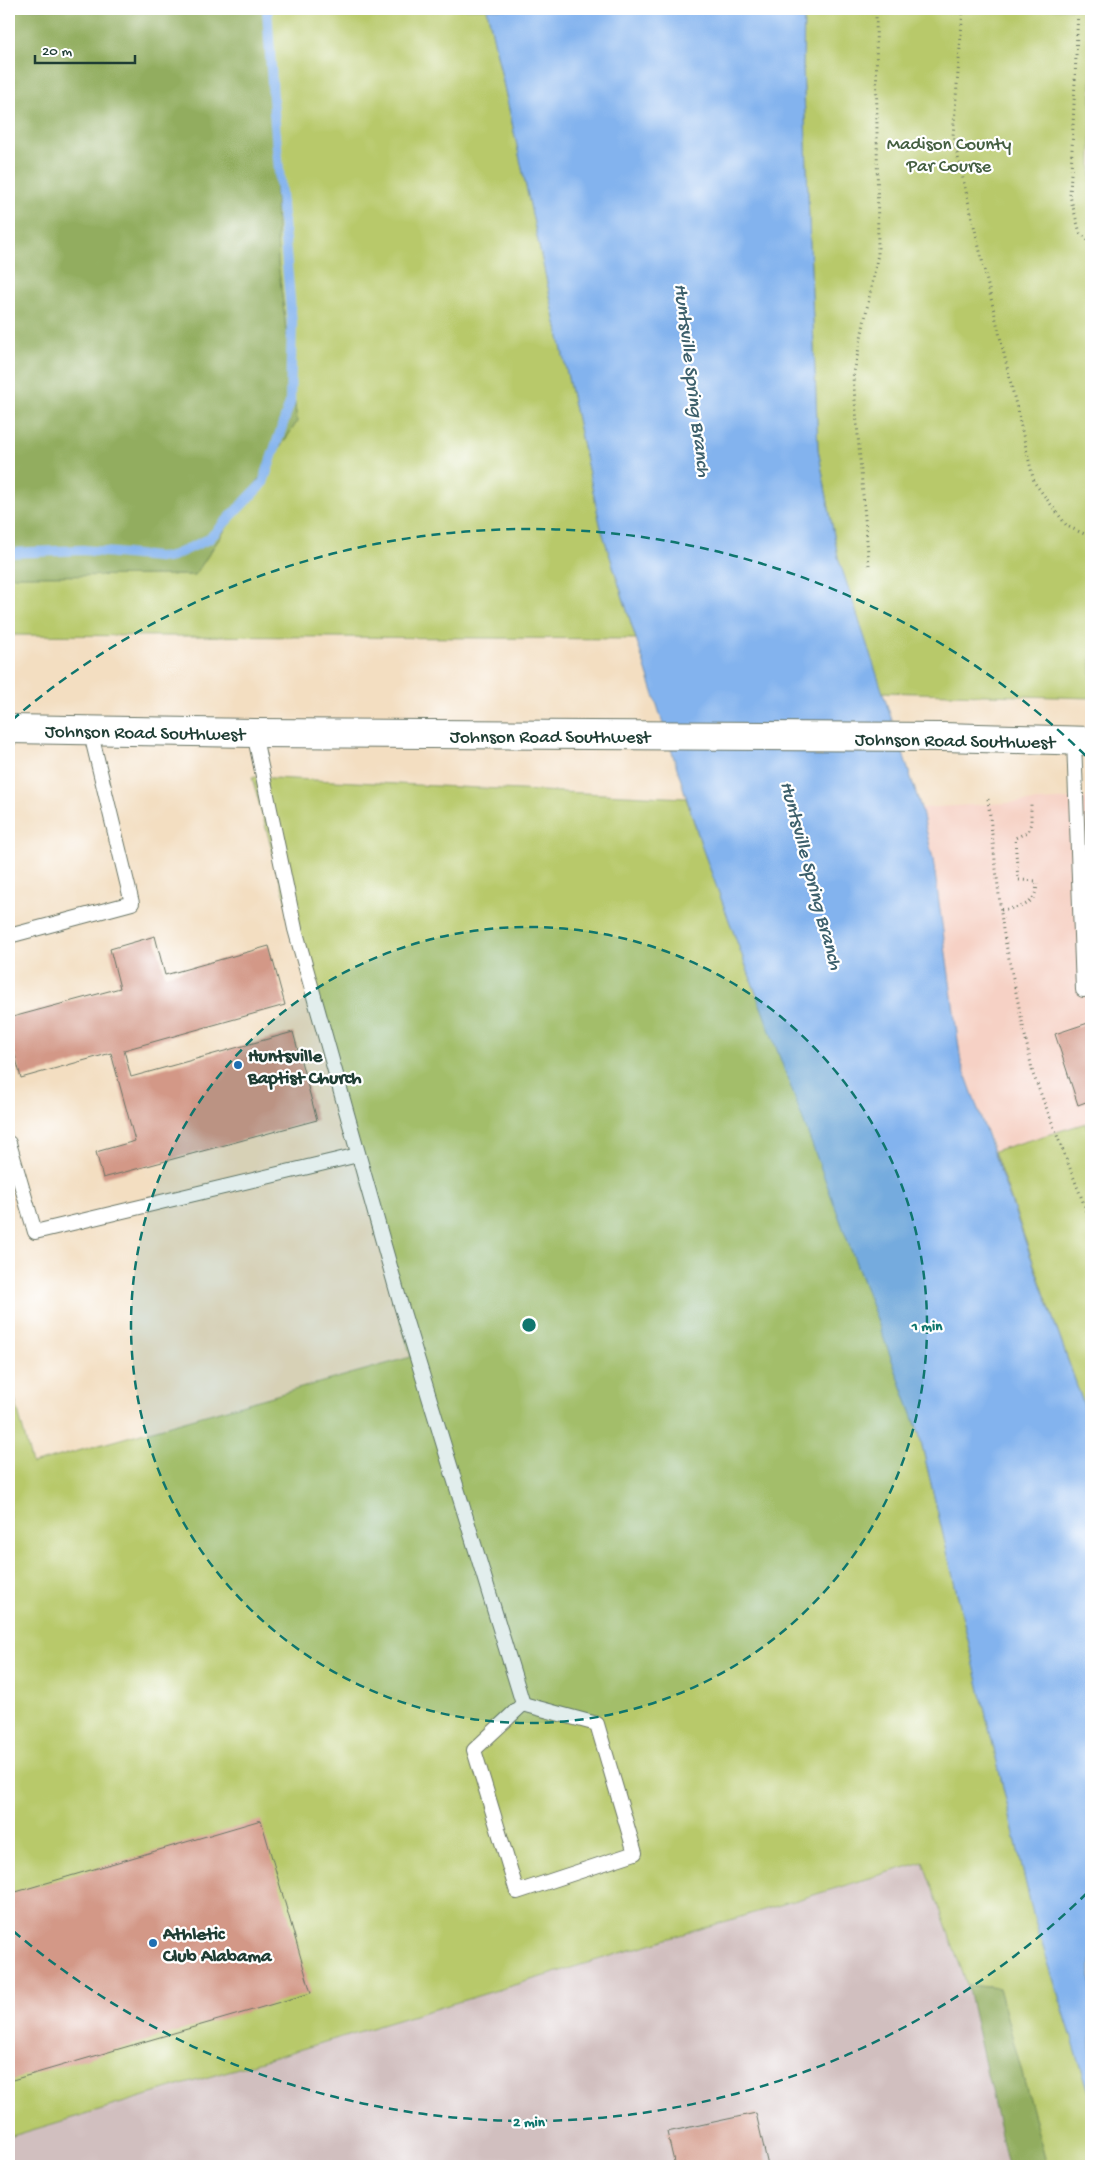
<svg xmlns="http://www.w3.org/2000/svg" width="1100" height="2175" viewBox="0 0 1100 2175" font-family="'Gochi Hand',sans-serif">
<rect width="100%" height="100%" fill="#fff"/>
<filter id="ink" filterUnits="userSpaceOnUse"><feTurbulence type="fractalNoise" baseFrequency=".02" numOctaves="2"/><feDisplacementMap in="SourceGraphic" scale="10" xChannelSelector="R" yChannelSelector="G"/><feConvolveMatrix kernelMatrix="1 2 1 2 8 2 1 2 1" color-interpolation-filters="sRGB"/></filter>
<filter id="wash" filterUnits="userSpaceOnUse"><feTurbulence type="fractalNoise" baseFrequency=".0096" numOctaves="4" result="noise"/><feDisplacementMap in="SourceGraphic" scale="20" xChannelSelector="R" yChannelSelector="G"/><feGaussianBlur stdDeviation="1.12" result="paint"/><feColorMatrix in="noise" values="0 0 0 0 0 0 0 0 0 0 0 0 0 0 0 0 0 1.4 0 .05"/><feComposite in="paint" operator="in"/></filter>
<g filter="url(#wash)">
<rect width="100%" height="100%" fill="#f3dec1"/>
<!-- built -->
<polygon fill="#f6d1c5" points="1091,798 1091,1122 994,1151 961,1062 933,859 921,808"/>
<!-- industrial -->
<polygon fill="#d1bfbf" points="924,1862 967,1985 1008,2166 9,2166 9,2137"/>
<!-- green -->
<g fill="#b8c96b" stroke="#6c8350">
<polygon points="270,9 487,9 601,528 636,639 9,635 9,576 195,575 297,422 278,262"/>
<polygon points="804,9 1091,9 1091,698 882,692 838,557 818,449 803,67"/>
<polygon points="252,777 686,798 703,850 919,1433 1034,1918 1091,2098 1091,2166 1047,2166 999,1988 967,1985 923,1862 9,2137 9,1377 32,1464 411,1357"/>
<polygon points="1086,1123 1091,1138 1091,1425 994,1151"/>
</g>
<!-- forest -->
<g fill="#92ad5f" stroke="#58754a">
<polygon points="9,9 270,9 278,262 297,422 195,575 9,576"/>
<polygon points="967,1985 999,1988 1047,2166 1008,2166"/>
</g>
<!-- water -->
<polygon fill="#83b3ee" stroke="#517891" points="487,9 804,9 803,67 818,449 838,557 921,808 933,859 961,1062 1091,1425 1091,2098 1034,1918 919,1433 703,850 601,528"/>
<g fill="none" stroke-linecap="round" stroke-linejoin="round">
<!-- stream -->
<polyline stroke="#83b3ee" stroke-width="10" points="9,553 83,550 168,558 209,539 263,483 290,403 292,323 274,112 267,9"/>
</g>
<g id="blocks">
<!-- building -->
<g fill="#d39887">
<polygon points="155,936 165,975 269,946 285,1005 124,1050 131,1077 293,1032 317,1120 103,1178 96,1152 135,1141 111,1053 21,1078 9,1032 9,1018 120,988 110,949"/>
<polygon points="1091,1022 1091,1100 1078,1105 1055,1034"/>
<polygon points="261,1820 311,1993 9,2081 9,1894"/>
<polygon points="756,2113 768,2166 675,2166 667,2132"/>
</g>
</g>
</g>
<g filter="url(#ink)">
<use href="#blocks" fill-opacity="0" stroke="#697565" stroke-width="1"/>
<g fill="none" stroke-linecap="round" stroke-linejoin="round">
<!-- service casing -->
<g stroke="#697565" stroke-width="16">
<g id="service">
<polyline points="254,733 295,929 400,1302 523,1704"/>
<polyline points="1074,740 1083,990 1091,989"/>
<polyline points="9,936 132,903 90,730"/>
<polyline points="9,1143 35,1232 358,1155"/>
<polygon points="523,1704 597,1724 635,1853 517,1892 474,1750"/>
</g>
</g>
<!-- tertiary casing -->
<g stroke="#697565" stroke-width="30">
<polyline id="tertiary" points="9,729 254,733 943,737 1091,741"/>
</g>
<!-- path -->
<g stroke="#697565" stroke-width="3" stroke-dasharray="1 4" stroke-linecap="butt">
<polyline points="963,9 953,136 1034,482 1067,526 1091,537"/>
<polyline points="1078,9 1070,196 1080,233 1091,243"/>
<polyline points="869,565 853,377 878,254 876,9"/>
<polyline points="988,799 1003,930 1033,1074 1091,1222"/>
<path d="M1001,910C1022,907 1037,906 1037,881L1018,880L1015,838L1028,832L1031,823V804"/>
</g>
<!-- service -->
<use href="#service" stroke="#fff" stroke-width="14"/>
<!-- tertiary -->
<use href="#tertiary" stroke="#fff" stroke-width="28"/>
</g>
</g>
<!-- distance rings -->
<circle cx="529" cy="1325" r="398" fill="#0f766e" fill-opacity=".12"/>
<g fill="none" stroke="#0f766e" stroke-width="2.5" stroke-dasharray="9 6">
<circle cx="529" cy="1325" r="398"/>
<path d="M1087 1893A796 796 0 0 1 12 1930M12 720A796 796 0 0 1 1087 757"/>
</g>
<!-- markers -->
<g fill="#1f6fb2" stroke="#fff" stroke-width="2">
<circle cx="238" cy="1065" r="5"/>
<circle cx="153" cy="1943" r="5"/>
</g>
<g text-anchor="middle" stroke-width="4.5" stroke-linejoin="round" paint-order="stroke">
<!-- park labels -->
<g font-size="19" fill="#456042" stroke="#fff">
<text x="949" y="149">Madison County<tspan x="949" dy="22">Par Course</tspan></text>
</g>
<!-- street labels -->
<g font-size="19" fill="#1f3d34" stroke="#fff">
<text transform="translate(145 731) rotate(1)" y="7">Johnson Road Southwest</text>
<text x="550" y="742">Johnson Road Southwest</text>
<text transform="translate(955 739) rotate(1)" y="7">Johnson Road Southwest</text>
</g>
<!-- poi labels -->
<g font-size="19" font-weight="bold" fill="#1f3d34" stroke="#fff" text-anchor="start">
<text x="248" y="1061">Huntsville<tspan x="248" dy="22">Baptist Church</tspan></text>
<text x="163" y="1939">Athletic<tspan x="163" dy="22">Club Alabama</tspan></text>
</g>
<!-- water labels -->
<g font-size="20" font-style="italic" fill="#3d606c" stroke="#fff">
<text transform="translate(694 380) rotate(83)" y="7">Huntsville Spring Branch</text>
<text transform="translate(813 875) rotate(75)" y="7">Huntsville Spring Branch</text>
</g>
</g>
<circle cx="529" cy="1325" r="8" fill="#0f766e" stroke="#fff" stroke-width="2.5"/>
<g font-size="15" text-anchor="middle" font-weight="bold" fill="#0f766e" stroke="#fff" stroke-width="4.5" stroke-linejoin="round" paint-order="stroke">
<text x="927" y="1330">1 min</text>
<text x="529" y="2126">2 min</text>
</g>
<!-- margin -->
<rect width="1100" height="2175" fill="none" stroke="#fff" stroke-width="30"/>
<!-- scale -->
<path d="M35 55v8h100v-8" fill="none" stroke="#1f3d34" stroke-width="2.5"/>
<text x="42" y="55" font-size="15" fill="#1f3d34" stroke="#ffffff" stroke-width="4" paint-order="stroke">20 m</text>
</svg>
